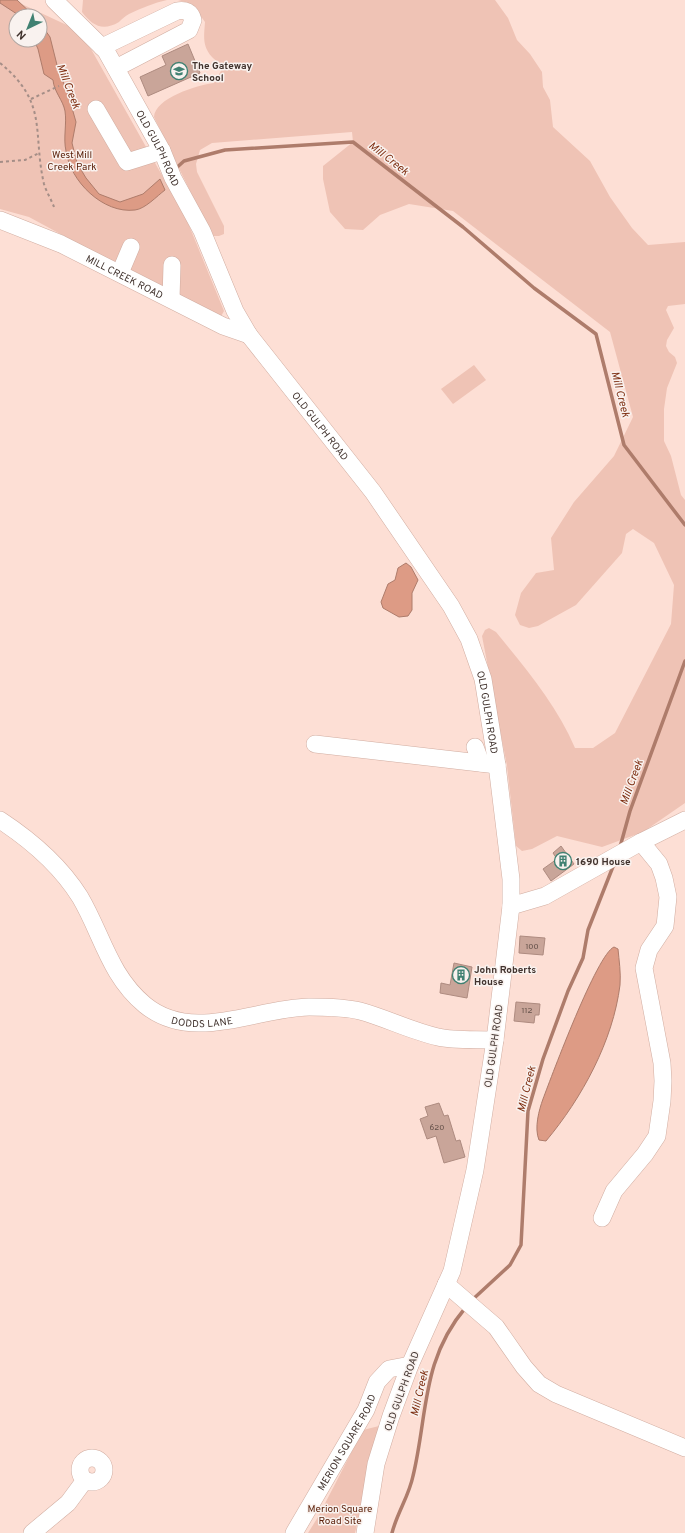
<svg xmlns="http://www.w3.org/2000/svg" width="685" height="1533" viewBox="0 0 685 1533" font-family="Overpass,sans-serif">
<rect width="100%" height="100%" fill="#fddfd5"/>
<!-- green -->
<g fill="#efc3b5" fill-rule="evenodd">
<path d="M0,0H13L71,27L91,49L186,218L224,311L220,318L214,317L29,217L0,209ZM16,16H40V40H16Z"/>
<path d="M83,0H167C154,3 141,8 129,14C125,16 122,19 119,22C102,32 92,25 82,12Z"/>
<path d="M178,0H495L508,18L517,40L530,54L542,72L543,87L550,100L553,127L590,161L610,197L632,228L648,245L685,242V304L668,306L666,310L674,328L667,340L666,346L669,352L675,357L677,363L667,388L664,409V441L671,456L681,495L685,500V803L643,832L602,847L557,836L532,849L522,851L516,846L507,766L482,636L485,630L489,628L496,632C525,668 557,705 575,748H593L615,733L671,624L674,585L654,543L633,529L626,534L622,553L576,605L538,626L529,628L520,625L515,615L521,593L536,573L554,570L551,538L574,502L614,456L633,417L610,332L453,211L409,204L380,215L363,230L345,229L330,212L323,179V166L353,142L352,132L212,143L200,150L196,164L197,172L224,226V234L219,236H212L154,117C155,98 197,85 214,83L222,69C220,62 217,62 212,57C202,46 204,36 205,22L192,4Z"/>
<polygon points="474,365 486,380 453,404 441,389"/>
<polygon points="379,1426 355,1533 308,1533 318,1517 363,1430"/>
</g>
<!-- water -->
<g fill="#dd9b85" stroke="#ae7c6b">
<polygon points="0,0 17,0 34,16 20,16 0,3"/>
<path d="M40,23L50,37L58,69L68,94L76,122L72,143L77,163L86,178L99,194L120,202L143,194L160,179L165,190C157,196 145,209 135,210C103,214 70,181 66,151C63,138 67,124 65,111C63,100 54,92 53,80L44,74L38,49L34,40H40Z"/>
<polygon points="406,563 411,567 418,580 412,593 412,610 408,616 399,617 383,608 381,602 388,584 395,580 398,568"/>
<path d="M614,947L618,949C619,960 621,973 620,985C613,1041 582,1098 546,1141L539,1140C534,1128 539,1110 543,1099C552,1075 597,954 614,947Z"/>
</g>
<g fill="none" stroke-linecap="round" stroke-linejoin="round">
<!-- stream -->
<g stroke="#ae7c6b" stroke-width="3.5">
<polyline points="174,170 184,161 225,150 353,142 463,227 534,288 596,334 624,445 685,525"/>
<polyline points="620,847 630,811 685,661"/>
<polyline points="471,1301 510,1265 521,1245 528,1111 543,1059 568,991 583,958 588,930 614,864"/>
<path d="M392,1533C397,1513 409,1496 413,1476C428,1414 421,1360 466,1307"/>
</g>
</g>
<!-- building -->
<g fill="#c9a599" stroke="#ae8b80">
<polygon points="188,44 200,73 148,96 140,77 166,65 162,56"/>
<polygon points="561,846 574,864 551,881 543,869 557,859 553,853"/>
<polygon points="520,936 545,938 543,955 519,953"/>
<polygon points="454,963 472,967 467,998 440,993 441,983 450,985"/>
<polygon points="516,1002 540,1004 539,1015 535,1015 534,1023 514,1021"/>
<polygon points="439,1103 444,1116 448,1115 456,1141 460,1140 465,1157 444,1163 436,1136 427,1139 420,1119 428,1116 425,1107"/>
</g>
<g fill="none" stroke-linecap="round" stroke-linejoin="round">
<!-- minor casing -->
<g stroke="#d1ada1" stroke-width="18">
<g id="minor">
<path id="s1" d="M54,0L106,51L162,151L173,178L202,231L235,311L249,335L373,492L451,606L469,639L483,679L497,765L511,879V906L495,1040L475,1170L452,1271L410,1365L391,1416L376,1464L365,1533"/>
<path d="M102,47L177,11C185,9 191,12 193,20L189,30L116,68"/>
<polyline points="96,109 127,162 162,151"/>
<path id="s2" d="M0,220L61,244L223,326L249,335"/>
<polyline points="120,273 131,247"/>
<polyline points="171,299 172,265"/>
<polyline points="315,744 497,765"/>
<polyline points="475,747 481,763"/>
<path id="s3" d="M0,820C32,841 60,865 80,897C102,934 109,975 145,1005C193,1044 255,1008 309,1007C326,1007 344,1007 360,1011C386,1018 411,1031 438,1037C454,1041 478,1039 495,1040"/>
<polyline points="511,906 545,896 641,842 685,820"/>
<polyline points="602,1218 614,1191 645,1154 657,1136 662,1101 663,1081 662,1063 644,968 649,950 665,926 668,897 664,878 659,864 641,842"/>
<polyline points="446,1284 496,1327 524,1367 539,1384 556,1394 685,1448"/>
<circle cx="92" cy="1470" r="12"/>
<polyline points="32,1533 68,1503 85,1480"/>
<path id="s4" d="M294,1533L366,1410L377,1382L389,1369L410,1365"/>
</g>
</g>
<!-- path -->
<g stroke="#a58e87" stroke-width="2" stroke-dasharray="3 3" stroke-linecap="butt">
<path d="M0,63C49,103 32,132 44,184C46,191 51,199 54,207"/>
<polyline points="31,99 59,86"/>
<polyline points="0,162 25,160 39,153"/>
</g>
<!-- minor -->
<use href="#minor" stroke="#fff" stroke-width="17"/>
</g>
<!-- icons -->
<defs>
<g id="school-ring" transform="scale(0.9)"><circle r="9.5" fill="#f9f2ef" stroke="#408172" stroke-width="1.5"/><path d="M0-5L7-2L0 1L-7-2ZM-4 1L0 2.5L4 1V4Q0 6-4 4Z" fill="#408172"/></g>
<g id="building-ring" transform="scale(0.9)"><circle r="9.5" fill="#f9f2ef" stroke="#408172" stroke-width="1.5"/><path d="M-4-6H4V6H1V3H-1V6H-4ZM-2.5-4.3h1.7v1.8h-1.7ZM.8-4.3h1.7v1.8H.8ZM-2.5-1h1.7V.8h-1.7ZM.8-1h1.7V.8H.8Z" fill="#408172"/></g>
</defs>
<g fill-rule="evenodd">
<use href="#school-ring" x="179" y="71"/>
<use href="#building-ring" x="563" y="861"/>
<use href="#building-ring" x="461" y="975"/>
</g>
<g text-anchor="middle" stroke-width="3" stroke-linejoin="round" paint-order="stroke">
<!-- number labels -->
<g font-size="8" fill="#624f48">
<text x="532" y="949">100</text>
<text x="527" y="1013">112</text>
<text x="437" y="1130">620</text>
</g>
<!-- poi labels -->
<g font-size="10" font-weight="bold" fill="#40322d" stroke="#f9f2ef" text-anchor="start">
<text x="192" y="69">The Gateway<tspan x="192" dy="12">School</tspan></text>
<text x="576" y="865">1690 House</text>
<text x="474" y="973">John Roberts<tspan x="474" dy="12">House</tspan></text>
</g>
<!-- street labels -->
<g font-size="10" fill="#40322d" stroke="#f9f2ef">
<text dy="4" stroke="none"><textPath href="#s1" startOffset="183">OLD GULPH ROAD</textPath></text>
<text dy="4" stroke="none"><textPath href="#s2" startOffset="137">MILL CREEK ROAD</textPath></text>
<text dy="4" stroke="none"><textPath href="#s1" startOffset="507">OLD GULPH ROAD</textPath></text>
<text dy="4" stroke="none"><textPath href="#s1" startOffset="843">OLD GULPH ROAD</textPath></text>
<text dy="4" stroke="none"><textPath href="#s3" startOffset="300">DODDS LANE</textPath></text>
<text transform="translate(493 1046) rotate(-82)" y="4">OLD GULPH ROAD</text>
<text transform="translate(401 1391) rotate(-70)" y="4">OLD GULPH ROAD</text>
<text dy="4" stroke="none"><textPath href="#s4" startOffset="105">MERION SQUARE ROAD</textPath></text>
</g>
<!-- park labels -->
<g font-size="10" fill="#591e07" stroke="#f9f2ef">
<text x="72" y="158">West Mill<tspan x="72" dy="12">Creek Park</tspan></text>
<text x="340" y="1512">Merion Square<tspan x="340" dy="12">Road Site</tspan></text>
</g>
<!-- water labels -->
<g font-size="11" font-style="italic" fill="#7f3013" stroke="#f9f2ef">
<text transform="translate(69 86) rotate(69)" y="4">Mill Creek</text>
<text transform="translate(389 158) rotate(38)" y="4">Mill Creek</text>
<text transform="translate(621 394) rotate(76)" y="4">Mill Creek</text>
<text transform="translate(631 782) rotate(-70)" y="4">Mill Creek</text>
<text transform="translate(526 1089) rotate(-76)" y="4">Mill Creek</text>
<text transform="translate(419 1393) rotate(-77)" y="4">Mill Creek</text>
</g>
</g>
<!-- north arrow -->
<g transform="translate(28 28) rotate(223)"><circle r="19" fill="#f9f2ef" stroke="#afa5a1"/>
<path d="M0-3L7 15L0 10L-7 15Z" fill="#408172"/>
<text y="-6" font-size="11" font-weight="bold" text-anchor="middle" fill="#40322d">N</text>
</g>
</svg>
